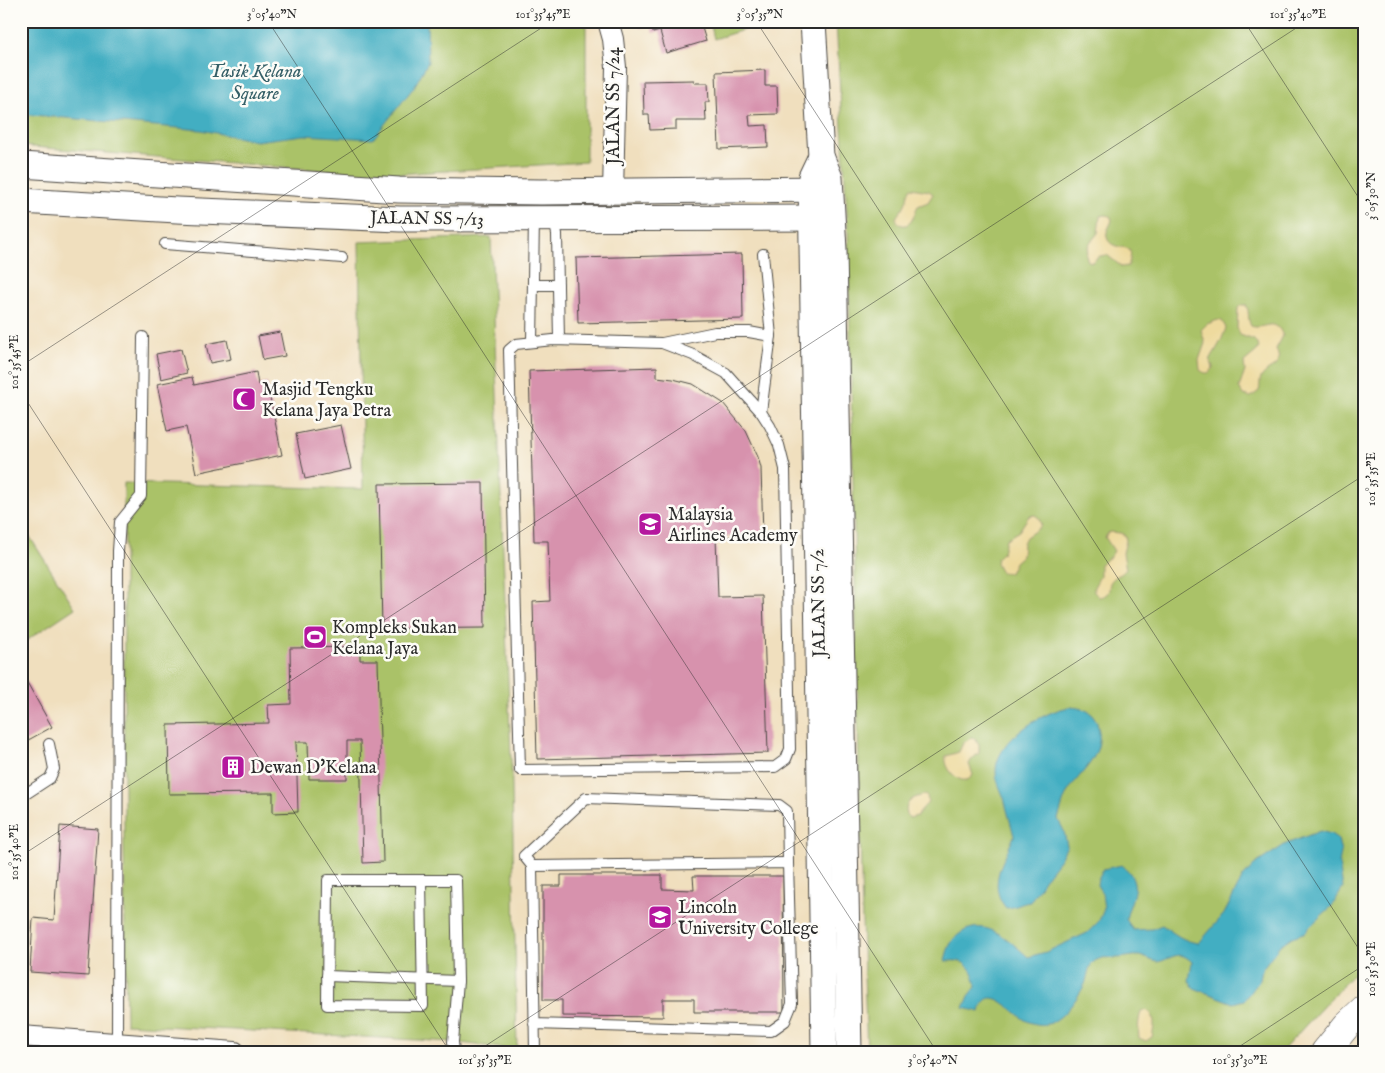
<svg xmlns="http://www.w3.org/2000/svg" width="1385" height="1073" viewBox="0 0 1385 1073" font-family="'IM FELL English',serif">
<rect width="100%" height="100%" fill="#fdfcf7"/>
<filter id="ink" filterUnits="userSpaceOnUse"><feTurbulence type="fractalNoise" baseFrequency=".02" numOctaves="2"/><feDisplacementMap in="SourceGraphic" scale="10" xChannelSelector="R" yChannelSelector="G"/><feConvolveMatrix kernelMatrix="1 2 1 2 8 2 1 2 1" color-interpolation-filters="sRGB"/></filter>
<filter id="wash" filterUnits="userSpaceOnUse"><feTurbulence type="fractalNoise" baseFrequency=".0096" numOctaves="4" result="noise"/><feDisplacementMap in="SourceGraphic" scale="20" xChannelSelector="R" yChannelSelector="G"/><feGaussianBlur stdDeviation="1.12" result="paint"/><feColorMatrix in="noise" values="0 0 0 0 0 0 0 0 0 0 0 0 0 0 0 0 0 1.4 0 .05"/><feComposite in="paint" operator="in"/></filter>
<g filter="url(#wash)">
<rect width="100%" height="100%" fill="#f0dfbe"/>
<!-- green -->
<g fill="#aac267" stroke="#6a7649">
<polygon points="21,21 586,21 586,162 381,175 21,146"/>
<polygon points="710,21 772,21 714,39"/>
<polygon points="836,21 1364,21 1364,962 1281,1052 867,1052 862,920 848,233"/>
<polygon points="491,237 512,785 517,1050 453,1042 126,1024 124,846 124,483 363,489 359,242"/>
<polygon points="21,523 75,608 21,644"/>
</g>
<!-- sand -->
<g fill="#eeda9e" stroke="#8c8264">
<path d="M911,188L929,191L933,194L928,202L918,206C914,212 913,227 902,225C897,223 898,222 896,218C898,213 903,210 905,204C908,198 907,194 911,188Z"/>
<path d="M1106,215L1110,216L1112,220C1111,224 1108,228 1107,232C1106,235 1107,237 1108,240C1117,254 1138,238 1128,266L1122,267L1107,255L1100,256L1092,262L1088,261L1086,255L1089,244L1098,233L1100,216Z"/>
<path d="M1241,305H1246C1250,312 1247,319 1251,326C1264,331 1275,315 1283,336L1276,349C1284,368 1271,365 1263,375C1258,380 1261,385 1259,391L1251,397L1243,395L1239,388L1245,371L1244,362L1257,351L1259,347L1254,340L1240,335L1237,328L1238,308Z"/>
<path d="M1218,320L1222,321L1226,328L1221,341L1210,360L1213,367L1212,370C1208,374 1205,374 1200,370L1199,360L1205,343L1201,330L1207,324Z"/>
<polygon points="1035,515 1039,518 1041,525 1039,528 1026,537 1023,543 1022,556 1015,562 1010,573 1001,572 996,563 997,558 1003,552 1006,539 1019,531 1029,516"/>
<path d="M1109,532L1120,533L1125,535L1126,541L1123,553L1126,569C1121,576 1118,574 1113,579C1105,586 1115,594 1099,597L1094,592V587L1100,576V564L1110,557L1114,551L1105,537Z"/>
<path d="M971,738L975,739L979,745V753L972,759L969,764L973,775C963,790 943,769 946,756L959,752L963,743Z"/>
<path d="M925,795L927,797C930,806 924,804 921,811C919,813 919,815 917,816L909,818C901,804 912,797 925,795Z"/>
<path d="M1146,1010C1157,1015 1154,1027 1152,1037L1146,1041L1139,1038C1138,1031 1138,1016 1142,1011Z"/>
</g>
<!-- water -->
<g fill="#43aec2" stroke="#376c76">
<polygon points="21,21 427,21 428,62 414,87 373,139 304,135 256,141 201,130 21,114"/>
<path d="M1070,707C1082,708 1093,710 1097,723C1107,755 1082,769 1067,793C1063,801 1061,810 1058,819L1064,831L1067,846L1060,859L1046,877L1030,902C1021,903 1015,908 1006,908C986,884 1005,859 1014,836C1011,824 1007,811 1004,798C1001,790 996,781 996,772C995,741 1043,711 1070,707Z"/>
<path d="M1320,831L1331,834L1338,839L1341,853L1339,864L1343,888L1332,906L1309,927L1306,932L1292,937L1280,945L1262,969L1260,979L1244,1000L1233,1003L1194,988L1189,981L1192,962C1179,949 1173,958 1158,962C1152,961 1146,958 1140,956C1132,955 1125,958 1117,958C1111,959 1106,956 1099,959C1087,963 1089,974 1085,984C1077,999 1066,1015 1051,1023C1043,1026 1032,1024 1025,1020C1012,1012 987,980 980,1012L964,1008L969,996L976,987C975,978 972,967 962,962C958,960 950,961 945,961C948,946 952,937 966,930C990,920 1011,942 1028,957L1046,952L1087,933L1099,921L1104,909L1102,893L1097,885L1098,879L1103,869L1122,865C1144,883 1131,897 1126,919L1133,930L1152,929L1162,925C1174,933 1184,942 1199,943L1224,914L1243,877L1254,865L1286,844Z"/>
</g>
<g id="blocks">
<!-- building -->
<g fill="#d792ad">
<polygon points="638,21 700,21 706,41 666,53 660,31 653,33 651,25 640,28"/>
<polygon points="765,70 765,86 777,86 778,114 749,115 750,126 767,125 768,147 719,149 716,72"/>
<polygon points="694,80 694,83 708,83 709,102 705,102 706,121 676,121 676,129 650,130 649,115 644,115 643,81"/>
<polygon points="742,254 743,319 578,323 576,258"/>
<polygon points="280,332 285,356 263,360 258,336"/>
<polygon points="227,340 231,359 210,363 206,344"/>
<polygon points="181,349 187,373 161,379 156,354"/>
<polygon points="657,367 657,377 673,379 693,384 723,403 746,431 758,457 761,468 763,536 716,537 718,597 763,596 768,753 537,759 533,602 550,601 548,541 534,541 529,371"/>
<polygon points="256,372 258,385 267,383 282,455 196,473 186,427 167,431 157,384 192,377 194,385"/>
<polygon points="341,425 351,469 305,479 296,434"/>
<polygon points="483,483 485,628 382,629 379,484"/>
<polygon points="360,647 360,660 378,660 383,862 363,863 360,741 347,741 347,779 309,779 308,742 296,742 298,812 273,813 273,793 169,794 168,725 269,723 268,705 291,704 290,648"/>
<polygon points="24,677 52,727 21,744 21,678"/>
<polygon points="60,826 98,829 88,976 30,972 33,918 54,920"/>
<polygon points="561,875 662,875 662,889 694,890 693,876 783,876 784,1012 694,1012 694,999 663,999 663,1017 562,1016 562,1000 543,1000 543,886 561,886"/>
</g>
</g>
</g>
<g filter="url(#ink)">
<use href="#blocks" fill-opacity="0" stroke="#494641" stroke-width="1"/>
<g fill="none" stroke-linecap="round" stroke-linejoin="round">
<!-- service casing -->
<g stroke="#494641" stroke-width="12">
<g id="service">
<polyline points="554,219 557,234 559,340"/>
<polyline points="165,244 342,258"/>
<polyline points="533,285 558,285"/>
<polygon points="553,340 662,343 693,355 726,373 761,412 770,426 779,445 785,469 790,749 786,759 775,767 520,770 509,350 516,344"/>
<polyline points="532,342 534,219"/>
<polyline points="662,343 715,332 749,332 771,336"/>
<polyline points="761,412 771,336 763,254"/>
<polyline points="21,797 50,778 54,769 49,744"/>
<polyline points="532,866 524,856 586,798 779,805 787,811 788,863"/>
<polyline points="421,880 423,1006 327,1005 328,880 456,880 458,981 453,1042 454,1052"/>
<polyline points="327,976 458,981"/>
<polyline points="534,1024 771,1031 785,1021 792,1004 788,863 532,866 535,1052"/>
<polyline points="117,1047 118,551 120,522 141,496 143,337"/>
</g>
</g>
<!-- minor casing -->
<g stroke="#494641" stroke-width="22">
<g id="minor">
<polyline points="608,21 613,39 616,67 613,192"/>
<polyline points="21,1036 235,1052"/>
</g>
</g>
<!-- tertiary casing -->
<g stroke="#494641" stroke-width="27">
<g id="tertiary">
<polyline points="813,21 821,156 830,178 834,250 849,1052"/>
<polyline points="821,156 811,177 824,1052"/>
<polyline points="21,165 399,190 541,192 828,189"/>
<polyline points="21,201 177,210 400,219 828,218"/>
</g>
</g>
<!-- primary casing -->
<g stroke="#494641" stroke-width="29">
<polyline id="primary" points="1325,1052 1347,1025 1364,1009"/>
</g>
<!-- service -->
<use href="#service" stroke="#fff" stroke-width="10"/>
<!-- minor -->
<use href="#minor" stroke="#fff" stroke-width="20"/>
<!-- tertiary -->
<use href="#tertiary" stroke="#fff" stroke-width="25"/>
<!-- primary -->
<use href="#primary" stroke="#fff" stroke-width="28"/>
</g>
</g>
<!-- ticks -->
<path fill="none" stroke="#2b2b2b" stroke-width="1" stroke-opacity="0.45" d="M268,21L937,1052M756,21L1364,957M1244,21L1364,206M21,366L552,21M21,392L450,1052M21,856L1307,21M476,1052L1364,475M1231,1052L1364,965"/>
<!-- icons -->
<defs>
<g id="mosque-square" transform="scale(1.25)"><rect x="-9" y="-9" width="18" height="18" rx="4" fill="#b5179e" stroke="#fdfcf7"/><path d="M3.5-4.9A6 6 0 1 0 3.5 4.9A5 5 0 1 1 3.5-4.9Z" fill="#fff"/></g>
<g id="university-square" transform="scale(1.25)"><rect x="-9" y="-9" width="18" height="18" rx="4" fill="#b5179e" stroke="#fdfcf7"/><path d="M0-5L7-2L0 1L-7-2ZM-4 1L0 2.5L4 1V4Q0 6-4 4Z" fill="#fff"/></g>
<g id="stadium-square" transform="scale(1.25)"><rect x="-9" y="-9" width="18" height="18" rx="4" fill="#b5179e" stroke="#fdfcf7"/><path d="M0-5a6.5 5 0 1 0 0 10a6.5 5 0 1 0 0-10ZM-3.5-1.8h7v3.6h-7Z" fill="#fff"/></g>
<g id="building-square" transform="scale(1.25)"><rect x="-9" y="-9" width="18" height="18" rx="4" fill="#b5179e" stroke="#fdfcf7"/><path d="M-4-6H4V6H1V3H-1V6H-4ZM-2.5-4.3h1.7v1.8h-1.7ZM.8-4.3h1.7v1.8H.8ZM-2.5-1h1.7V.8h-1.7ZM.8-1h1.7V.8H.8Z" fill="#fff"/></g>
</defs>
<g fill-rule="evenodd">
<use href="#mosque-square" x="244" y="399"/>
<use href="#university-square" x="650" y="524"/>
<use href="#stadium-square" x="315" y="637"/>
<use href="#building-square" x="233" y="767"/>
<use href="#university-square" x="660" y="917"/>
</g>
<g text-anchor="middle" stroke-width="5" stroke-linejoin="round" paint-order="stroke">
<!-- street labels -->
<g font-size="18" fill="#2b2b2b" stroke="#fdfcf7">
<text transform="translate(613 106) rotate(-90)" y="6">JALAN SS 7/24</text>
<text transform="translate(427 218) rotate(1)" y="6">JALAN SS 7/13</text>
<text transform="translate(818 603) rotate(-91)" y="6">JALAN SS 7/2</text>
</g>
<!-- poi labels -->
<g font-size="18" fill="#2b2b2b" stroke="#fdfcf7" text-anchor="start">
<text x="262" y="395">Masjid Tengku<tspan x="262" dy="21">Kelana Jaya Petra</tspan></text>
<text x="668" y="520">Malaysia<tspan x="668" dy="21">Airlines Academy</tspan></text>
<text x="332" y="633">Kompleks Sukan<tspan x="332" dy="21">Kelana Jaya</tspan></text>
<text x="250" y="773">Dewan D'Kelana</text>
<text x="678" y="913">Lincoln<tspan x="678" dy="21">University College</tspan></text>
</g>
<!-- water labels -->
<g font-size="19" font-style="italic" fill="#355f67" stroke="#fdfcf7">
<text x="255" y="77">Tasik Kelana<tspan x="255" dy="22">Square</tspan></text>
</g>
</g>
<!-- margin -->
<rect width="1385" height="1073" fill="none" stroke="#fdfcf7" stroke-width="55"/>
<rect x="28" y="28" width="1330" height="1018" fill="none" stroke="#2b2b2b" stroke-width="2"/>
<g font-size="12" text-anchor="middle" fill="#2b2b2b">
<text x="272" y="18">3°05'40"N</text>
<text x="543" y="18">101°35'45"E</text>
<text x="760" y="18">3°05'35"N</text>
<text x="1298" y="18">101°35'40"E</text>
<text transform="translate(1371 196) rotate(-90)" y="4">3°05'30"N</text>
<text transform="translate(14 362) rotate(-90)" y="4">101°35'45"E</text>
<text transform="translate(1371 479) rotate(-90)" y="4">101°35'35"E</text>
<text transform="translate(14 852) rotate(-90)" y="4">101°35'40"E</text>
<text transform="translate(1371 969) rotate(-90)" y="4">101°35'30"E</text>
<text x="485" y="1064">101°35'35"E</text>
<text x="933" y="1064">3°05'40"N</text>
<text x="1240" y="1064">101°35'30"E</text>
</g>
</svg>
